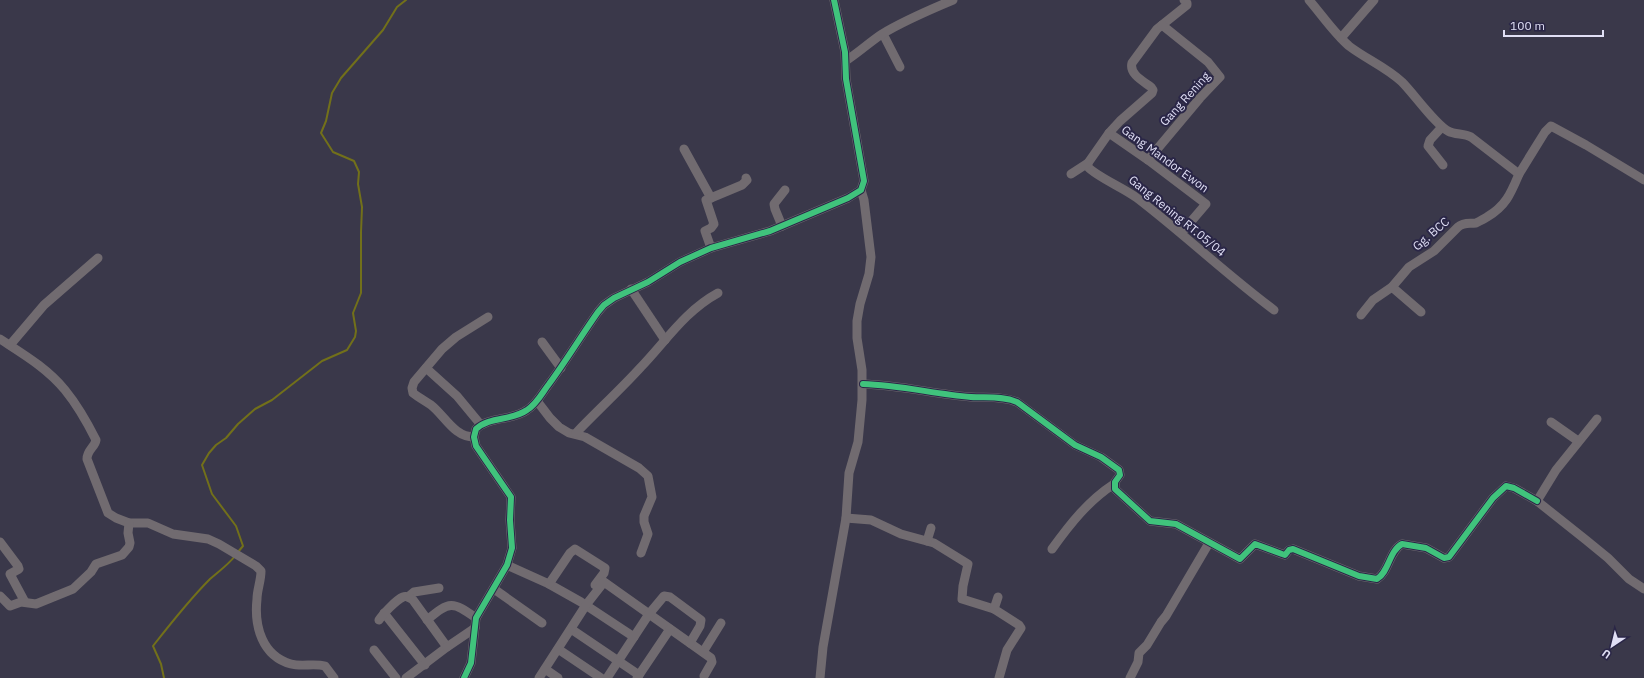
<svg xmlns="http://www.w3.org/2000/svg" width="1644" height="678" viewBox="0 0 1644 678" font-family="'IBM Plex Sans',sans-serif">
<rect width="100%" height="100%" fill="#3a384a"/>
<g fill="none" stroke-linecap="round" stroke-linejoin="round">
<!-- stream -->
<g stroke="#72701a" stroke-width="2">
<polyline points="238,552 243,546 236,526 212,494 202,465 209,453 216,445 226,438 238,424 255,409 272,400 322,361 347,350 355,337 356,331 353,313 361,293 361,232 362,207 358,184 359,172 354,161 333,152 321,133 326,121 332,93 341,78 383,30 397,7 406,0"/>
<path d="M164,678L161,664L153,646C171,623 189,600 210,579C219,571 228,565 235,556"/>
</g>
<!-- minor -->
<g stroke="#716b70" stroke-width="9">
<path d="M1184,0L1187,3V5L1157,29L1132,63C1129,74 1143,81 1151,87L1153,90L1152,93L1120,121L1109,133L1088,163V167C1097,177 1124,188 1137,198C1184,234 1227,275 1274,310"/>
<path d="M1309,0C1322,15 1334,33 1349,46C1366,59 1386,67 1402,82C1414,94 1435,124 1448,131C1455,135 1464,133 1471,137L1519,174L1545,132L1551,126L1586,145L1644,180"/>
<polyline points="883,34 900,67"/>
<polyline points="1341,38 1374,0"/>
<path d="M847,60C859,52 870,42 882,34C905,20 929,10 953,0"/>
<polyline points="1442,127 1430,140 1428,146 1443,165"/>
<polyline points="1109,133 1148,160 1206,204 1182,232"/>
<polyline points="684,149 711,198"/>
<polyline points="1148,160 1200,98 1220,77 1208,62 1162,25"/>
<polyline points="1071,174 1088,163"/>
<polyline points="782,226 775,209 774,204 785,190"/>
<polyline points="711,248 705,231 711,228 714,224 706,200 742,185 747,180 746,178"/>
<polyline points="1392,287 1421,312"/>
<polyline points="631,289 665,340"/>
<path d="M1361,315L1373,300L1392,287L1409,267L1434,251L1458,227C1464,222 1469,224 1476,223C1480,221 1484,219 1487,217C1506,206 1511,193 1519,174"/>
<path d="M0,339C23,354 47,368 65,390C78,406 87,422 96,440C95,447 87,450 87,459L108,513L116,518L129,523H148L173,534L208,539L219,544L256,566L261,571C261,581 257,590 257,599C254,626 262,656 291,664C302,667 314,663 325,666L334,678"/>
<polyline points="542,342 561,368"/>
<polyline points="10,345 44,305 98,258"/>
<polyline points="426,368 457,396 481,425"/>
<path d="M863,384C900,385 934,394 971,397C986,398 1003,396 1017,402L1075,445L1101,457L1119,470L1120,475L1115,482V489L1150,521L1176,524L1240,559L1255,544L1282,554L1285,555L1289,550L1293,549L1359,576L1377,579C1389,572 1389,551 1402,544L1426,548L1444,558L1449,557L1493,498L1506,486L1514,488L1537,501"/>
<polyline points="537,401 550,418 559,427 569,433 585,437 639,468 648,476 652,497 644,516 644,522 648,534 641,553"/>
<polyline points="1597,419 1556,470 1537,501 1586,540 1608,558 1629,579 1644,589"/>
<polyline points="1551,422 1578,441"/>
<path d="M576,433C597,411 620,390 641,367C666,341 685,311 718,293"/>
<path d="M474,437C454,437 445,416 431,405C425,401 418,397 413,393L412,388L414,382L442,349L456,337L488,317"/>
<polyline points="846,518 871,520 901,534 934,543 968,564 963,586 962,599 994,609"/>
<polyline points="927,541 931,528"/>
<polyline points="0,542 18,566 19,569 10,574 25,602"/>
<path d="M1052,549C1070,524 1088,501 1114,484"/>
<polyline points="507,565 549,584 581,602 634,637"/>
<polyline points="549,584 570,553 575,549 605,568 604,573 595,585"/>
<polyline points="494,589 542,623"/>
<polyline points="0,596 10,606 21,602 36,604 73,589 91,572 96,564 122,555 129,547 130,543 128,533 129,523"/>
<polyline points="408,597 414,592 439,588"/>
<polyline points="998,597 994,609 1019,625 1021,628 1007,650 999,678"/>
<polyline points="384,613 425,665"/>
<path d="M379,620C383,614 396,600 403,597C407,595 410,598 413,600L447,647L406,678"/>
<path d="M427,620C450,601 452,601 476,618"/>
<polyline points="571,629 639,675"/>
<polyline points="447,647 475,628"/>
<polyline points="558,649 601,678"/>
<polyline points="374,650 396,678"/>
<polyline points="703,652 721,623"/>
<polyline points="545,669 558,678"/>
<path d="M464,678L471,663L476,618L507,565L512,548L510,520L511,497L476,446L474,437L476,429C490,416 512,421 527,410C537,404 542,393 549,384C566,361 581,336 598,312L604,305L614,298L648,282L680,262L711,248L770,231L848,198L861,190L864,181L846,79L845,52L834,0"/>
<polyline points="539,678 586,605 604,582 711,658 712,662 704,676"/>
<polyline points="607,678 649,614 664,596 670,597 701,620 700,626 690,643"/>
<polyline points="637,678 670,629"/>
<polyline points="820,678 823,647 846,518 849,473 858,442 862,400 862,370 857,338 857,321 860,304 869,274 871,257 864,200 861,190"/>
<polyline points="1130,678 1138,662 1139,653 1147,645 1161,622 1166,616 1209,543"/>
</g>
<!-- cycleway casing -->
<g stroke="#2a2647" stroke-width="8">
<g id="cycleway">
<path d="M863,384C900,385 934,394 971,397C986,398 1003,396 1017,402L1075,445L1101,457L1119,470L1120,475L1115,482V489L1150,521L1176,524L1240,559L1255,544L1282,554L1285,555L1289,550L1293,549L1359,576L1377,579C1389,572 1389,551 1402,544L1426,548L1444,558L1449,557L1493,498L1506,486L1514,488L1537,501"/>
<path d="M464,678L471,663L476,618L507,565L512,548L510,520L511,497L476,446L474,437L476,429C490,416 512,421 527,410C537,404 542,393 549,384C566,361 581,336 598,312L604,305L614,298L648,282L680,262L711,248L770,231L848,198L861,190L864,181L846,79L845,52L834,0"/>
</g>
</g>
<!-- cycleway -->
<use href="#cycleway" stroke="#40c37c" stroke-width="6"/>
</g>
<g text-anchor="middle" stroke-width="4" stroke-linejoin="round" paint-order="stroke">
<!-- street labels -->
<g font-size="12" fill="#e0dff5" stroke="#2a2647">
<text transform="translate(1185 99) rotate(-48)" y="4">Gang Rening</text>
<text transform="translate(1165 159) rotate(36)" y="4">Gang Mandor Ewon</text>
<text transform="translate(1177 216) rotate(39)" y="4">Gang Rening RT.05/04</text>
<text transform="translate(1431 234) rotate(-41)" y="4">Gg. BCC</text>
</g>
</g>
<!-- north arrow -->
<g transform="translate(1612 646) rotate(215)" stroke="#2a2647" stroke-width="3" paint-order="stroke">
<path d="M0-3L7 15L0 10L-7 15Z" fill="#e0dff5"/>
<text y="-6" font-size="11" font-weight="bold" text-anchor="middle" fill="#e0dff5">U</text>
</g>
<!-- scale -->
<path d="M1504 30v6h99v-6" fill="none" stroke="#e0dff5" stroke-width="2"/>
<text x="1510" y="30" font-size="12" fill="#e0dff5" stroke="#2a2647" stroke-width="3" paint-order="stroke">100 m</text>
</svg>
